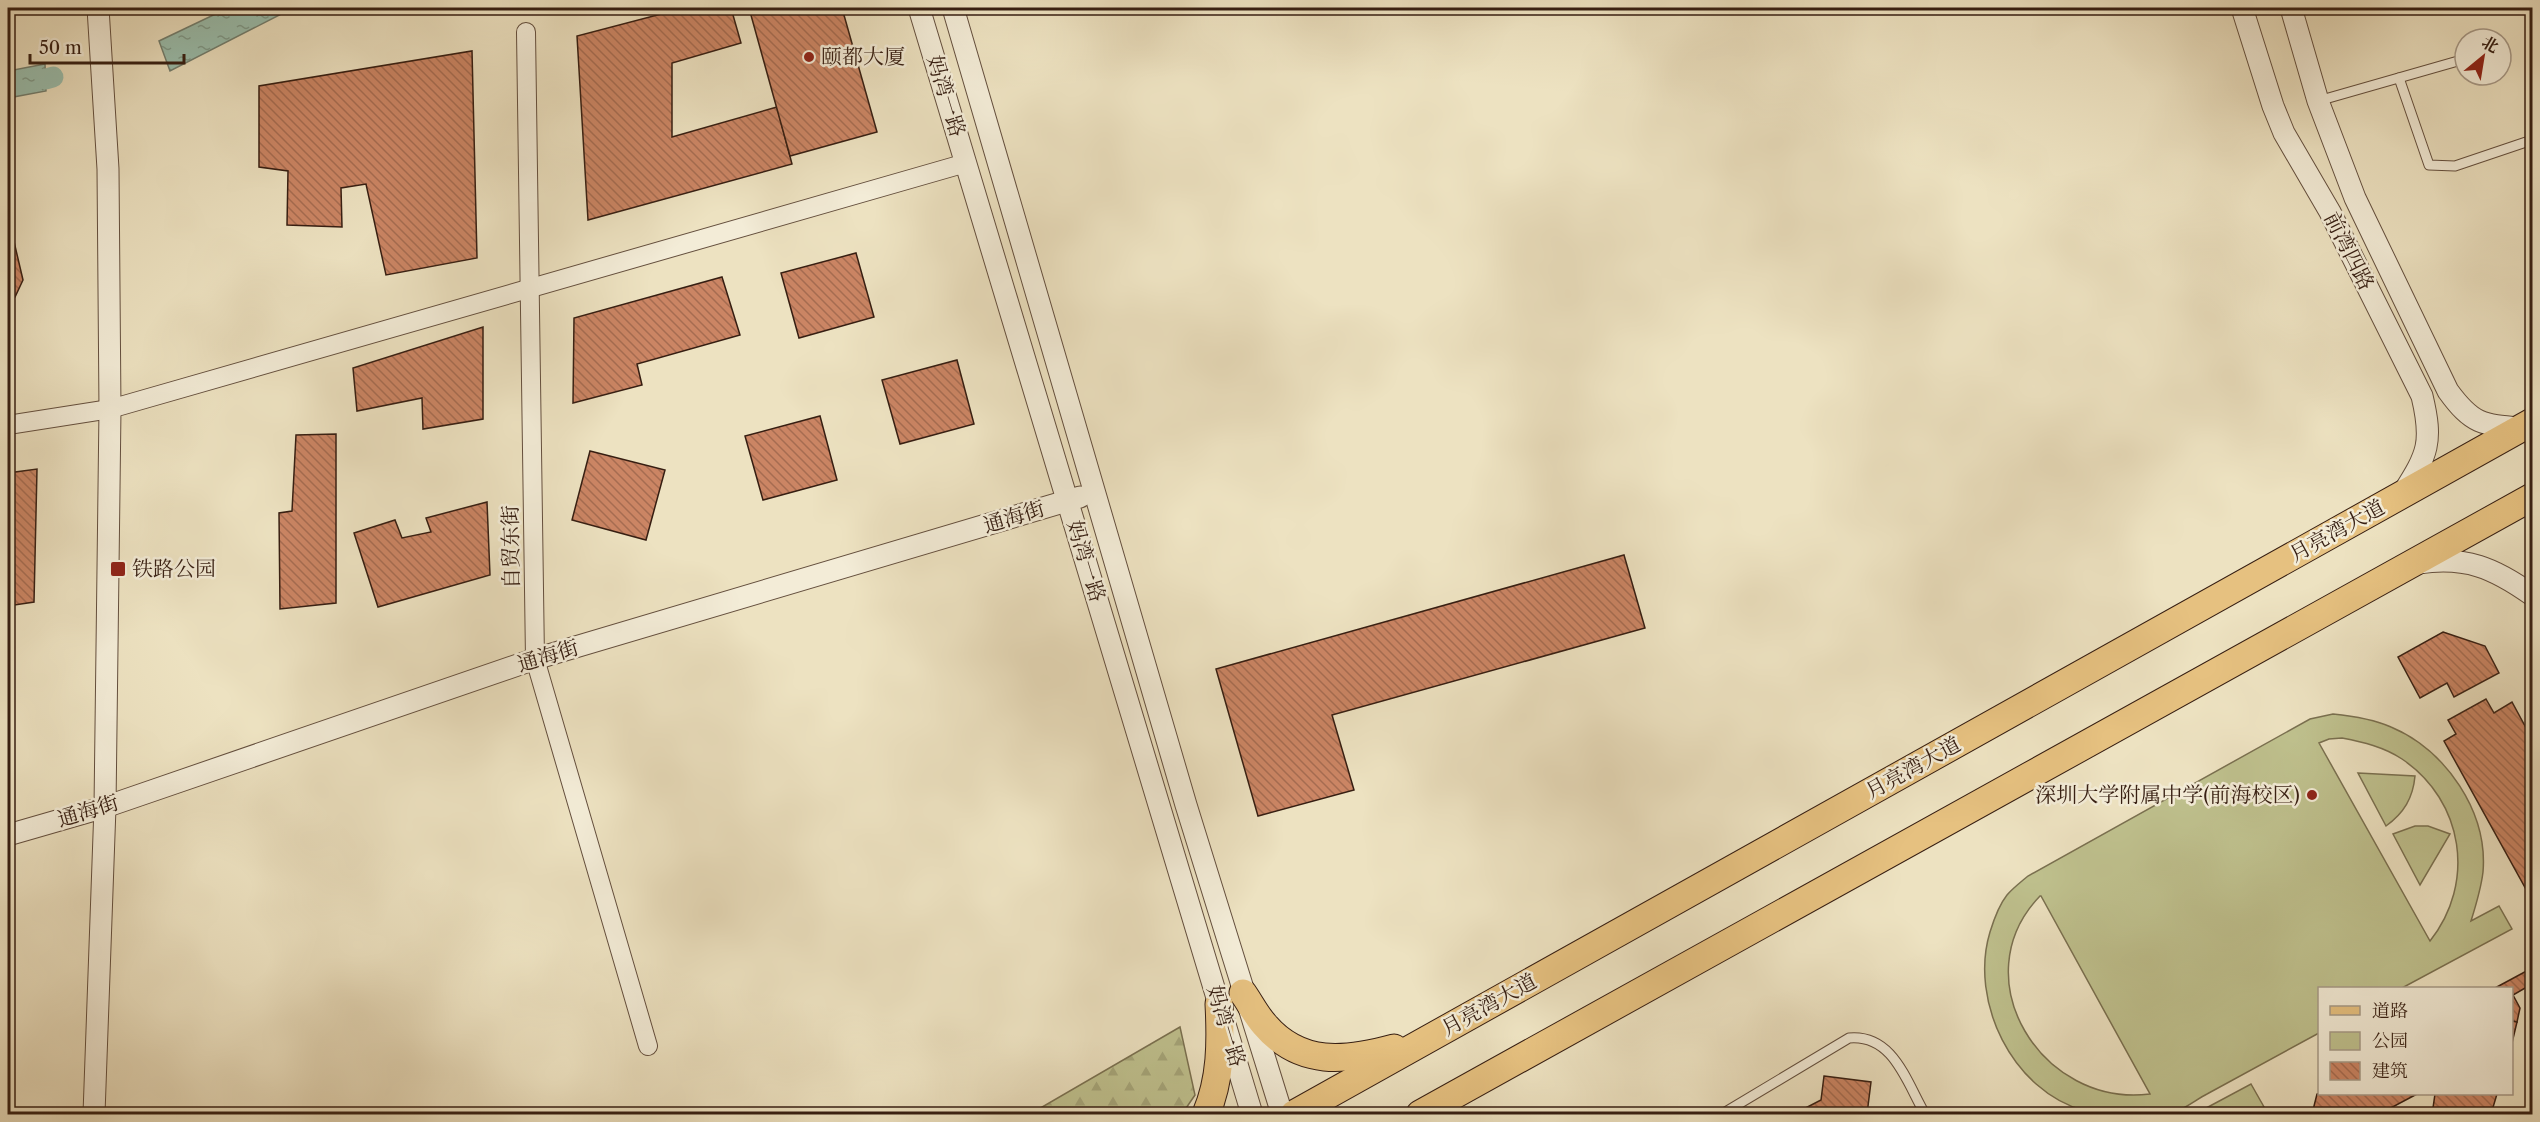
<svg xmlns="http://www.w3.org/2000/svg" width="2540" height="1122" viewBox="0 0 2540 1122" font-family="'Libre Caslon Text','Noto Serif SC',serif">
<defs>
<pattern id="forest-firs" width="22" height="20" patternUnits="userSpaceOnUse" patternTransform="scale(1.5)"><rect width="22" height="20" fill="#bfc18e"/><path d="M5 1l3.5 6h-7zM16 11l3.5 6h-7z" fill="#a5a579"/></pattern>
<pattern id="water-ripples" width="26" height="14" patternUnits="userSpaceOnUse" patternTransform="scale(1.5)"><rect width="26" height="14" fill="#9abfae"/><path d="M2 4q2-2 4 0t4 0M15 11q2-2 4 0t4 0" fill="none" stroke="#7e9b8c"/></pattern>
<pattern id="building-back-hatch" width="6" height="6" patternUnits="userSpaceOnUse" patternTransform="scale(1.5)"><rect width="6" height="6" fill="#cb8564"/><path d="M-1 5l2 2M0 0l6 6M5-1l2 2" fill="none" stroke="#a66c51"/></pattern>
</defs>
<rect width="100%" height="100%" fill="#ede2c1"/>
<filter id="stains"><feTurbulence type="fractalNoise" baseFrequency=".00333" numOctaves="4"/><feColorMatrix values="0 0 0 0 .2 0 0 0 0 .09 0 0 0 0 .02 0 0 0 .5 -.17"/></filter>
<radialGradient id="worn" r=".72"><stop offset=".6" stop-color="#630" stop-opacity="0"/><stop offset="1" stop-color="#630" stop-opacity=".3"/></radialGradient>
<!-- forest -->
<polygon fill="url(#forest-firs)" stroke="#7a7050" stroke-width="1.5" points="1180,1027 1195,1095 1182,1114 1030,1114"/>
<!-- park -->
<g fill="#bfc18e" stroke="#7a7050" stroke-width="1.5" fill-rule="evenodd">
<path d="M2333,714C2353,716 2373,719 2391,727C2446,750 2488,812 2483,872C2481,889 2476,905 2471,921L2499,906L2512,929L2402,988H2320L2319,1033C2282,1053 2245,1073 2207,1094C2195,1100 2180,1113 2167,1114C2147,1117 2104,1116 2085,1111C2012,1091 1969,1001 1990,932C1994,919 1999,905 2007,895C2013,888 2021,882 2028,876L2310,719ZM2342,738C2363,742 2384,747 2402,759C2464,801 2476,883 2430,941L2319,743L2329,739ZM2040,896H2041L2150,1094C2042,1108 1961,978 2040,896Z"/>
<path d="M2358,773L2415,776C2413,798 2404,813 2386,826Z"/>
<polygon points="2415,826 2428,826 2450,834 2420,885 2393,834"/>
<polygon points="2251,1084 2268,1114 2195,1114"/>
</g>
<!-- water -->
<g fill="url(#water-ripples)" stroke="#727f70" stroke-width="1.5">
<polygon points="228,8 293,8 170,71 159,41"/>
<polygon points="45,64 46,91 8,98 8,71"/>
</g>
<g fill="none" stroke-linecap="round" stroke-linejoin="round">
<!-- canal -->
<polyline stroke="#9abfae" stroke-width="21" points="46,79 53,77"/>
</g>
<!-- building -->
<g fill="url(#building-back-hatch)" stroke="#361e12" stroke-width="1.5">
<polygon points="684,8 731,8 741,43 672,63 672,137 777,107 792,164 588,220 577,36"/>
<polygon points="749,8 842,8 877,132 790,156"/>
<polygon points="472,51 477,258 386,275 366,184 341,188 342,227 287,225 288,171 259,167 259,86"/>
<polygon points="8,216 23,280 15,297 8,298"/>
<polygon points="856,253 874,317 799,338 781,273"/>
<polygon points="722,277 740,335 637,364 642,385 573,403 574,318"/>
<polygon points="483,327 483,419 423,429 422,398 357,411 353,368"/>
<polygon points="957,360 974,424 900,444 882,380"/>
<polygon points="820,416 837,480 763,500 745,436"/>
<polygon points="336,434 336,603 280,609 279,513 292,511 296,435"/>
<polygon points="590,451 665,470 646,540 572,520"/>
<polygon points="37,469 34,602 8,606 8,473"/>
<polygon points="487,502 490,575 378,607 354,533 395,520 402,538 431,532 426,518"/>
<polygon points="1624,555 1645,628 1332,715 1354,790 1258,816 1216,669"/>
<polygon points="2443,632 2485,646 2499,673 2454,697 2447,683 2420,698 2398,657"/>
<polygon points="2486,699 2494,713 2512,702 2532,739 2532,900 2444,741 2456,734 2448,720"/>
<polygon points="2532,968 2532,984 2513,995 2520,1008 2517,1022 2512,1021 2512,988 2495,988"/>
<polygon points="2512,1021 2517,1022 2512,1043"/>
<polygon points="1824,1076 1871,1082 1867,1114 1794,1114 1821,1100"/>
<polygon points="2320,1093 2320,1094 2417,1094 2383,1112 2384,1114 2312,1114 2317,1094"/>
<polygon points="2435,1094 2497,1094 2491,1114 2435,1114 2433,1108"/>
</g>
<g fill="none" stroke-linecap="round" stroke-linejoin="round">
<!-- service casing -->
<g stroke="#644f3e" stroke-width="11">
<g id="service">
<polyline points="2399,78 2429,165 2455,166 2532,140"/>
<polyline points="2318,101 2465,59"/>
<path d="M1722,1114L1849,1038C1893,1034 1906,1081 1925,1114"/>
</g>
</g>
<!-- minor casing -->
<g stroke="#644f3e" stroke-width="20">
<g id="minor">
<polyline points="526,32 535,659 648,1046"/>
<polyline points="8,425 110,409 966,163"/>
</g>
</g>
<!-- tertiary casing -->
<g stroke="#644f3e" stroke-width="23">
<g id="tertiary">
<polyline points="919,8 1252,1114"/>
<polyline points="953,8 1186,805 1282,1114"/>
<path d="M2242,8L2273,106L2284,133L2330,212L2422,396C2433,442 2428,454 2403,493"/>
<path d="M2291,8L2318,101L2355,198L2448,391C2472,424 2482,425 2521,428"/>
<path d="M2419,563C2466,556 2494,568 2532,595"/>
<polyline points="8,835 105,807 535,659 1080,497"/>
<polyline points="94,1114 105,807 110,409 108,169 98,8"/>
</g>
</g>
<!-- primary casing -->
<g stroke="#361e12" stroke-width="29">
<g id="primary">
<path d="M1243,993C1250,1003 1256,1015 1264,1024C1300,1067 1346,1061 1394,1048"/>
<path d="M1206,1114C1221,1079 1221,1042 1219,1004"/>
<polyline points="1294,1114 2532,422"/>
<polyline points="1420,1114 2532,497"/>
</g>
</g>
<!-- service -->
<use href="#service" stroke="#f3ecd7" stroke-width="9"/>
<!-- minor -->
<use href="#minor" stroke="#f3ecd7" stroke-width="18"/>
<!-- tertiary -->
<use href="#tertiary" stroke="#f3ecd7" stroke-width="21"/>
<!-- primary -->
<use href="#primary" stroke="#e6c180" stroke-width="27"/>
</g>
<!-- markers -->
<g fill="#8f2418" stroke="#f3ecd7" stroke-width="2">
<circle cx="809" cy="57" r="6"/>
<rect x="110" y="561" width="16" height="16" rx="3"/>
<circle cx="2312" cy="795" r="6"/>
</g>
<g text-anchor="middle" stroke-width="5" stroke-linejoin="round" paint-order="stroke">
<!-- poi labels -->
<g font-size="21" fill="#361e12" stroke="#f3ecd7" text-anchor="start">
<text x="821" y="64">颐都大厦</text>
<text x="132" y="576">铁路公园</text>
<text x="2300" y="802" text-anchor="end">深圳大学附属中学(前海校区)</text>
</g>
<!-- street labels -->
<g font-size="21" fill="#361e12" stroke="#f3ecd7">
<text transform="translate(946 96) rotate(73)" y="7">妈湾一路</text>
<text transform="translate(2349 251) rotate(63)" y="7">前湾四路</text>
<text transform="translate(1014 517) rotate(-17)" y="7">通海街</text>
<text transform="translate(2337 531) rotate(-29)" y="7">月亮湾大道</text>
<text transform="translate(511 547) rotate(-91)" y="7">自贸东街</text>
<text transform="translate(1086 561) rotate(73)" y="7">妈湾一路</text>
<text transform="translate(548 656) rotate(-17)" y="7">通海街</text>
<text transform="translate(1913 768) rotate(-29)" y="7">月亮湾大道</text>
<text transform="translate(88 811) rotate(-17)" y="7">通海街</text>
<text transform="translate(1489 1005) rotate(-29)" y="7">月亮湾大道</text>
<text transform="translate(1226 1026) rotate(73)" y="7">妈湾一路</text>
</g>
</g>
<!-- margin -->
<rect width="2540" height="1122" fill="none" stroke="#ede2c1" stroke-width="30"/>
<rect x="9" y="9" width="2522" height="1104" fill="none" stroke="#361e12" stroke-width="3"/>
<rect x="15" y="15" width="2510" height="1092" fill="none" stroke="#361e12" stroke-width="1.5"/>
<!-- legend -->
<rect x="2318" y="987" width="195" height="108" fill="#f3ecd7" stroke="#a79a88" stroke-width="1.5"/>
<rect x="2330" y="1006" width="30" height="9" fill="#e6c180" stroke="#a79a88" stroke-width="1.5"/>
<text x="2372" y="1017" font-size="18" fill="#361e12">道路</text>
<rect x="2330" y="1032" width="30" height="18" fill="#bfc18e" stroke="#a79a88" stroke-width="1.5"/>
<text x="2372" y="1047" font-size="18" fill="#361e12">公园</text>
<rect x="2330" y="1062" width="30" height="18" fill="url(#building-back-hatch)" stroke="#a79a88" stroke-width="1.5"/>
<text x="2372" y="1077" font-size="18" fill="#361e12">建筑</text>
<!-- north arrow -->
<g transform="translate(2483 57) rotate(30)"><circle r="28" fill="#f3ecd7" stroke="#a79a88" stroke-width="1.5"/>
<path d="M0-4.5L10 22L0 15L-10 22Z" fill="#8f2418"/>
<text y="-9" font-size="16" font-weight="bold" text-anchor="middle" fill="#361e12">北</text>
</g>
<!-- scale -->
<path d="M30 54v9h154v-9" fill="none" stroke="#361e12" stroke-width="3"/>
<text x="39" y="54" font-size="18" fill="#361e12" stroke="#f3ecd7" stroke-width="4.5" paint-order="stroke">50 m</text>
<rect width="100%" height="100%" filter="url(#stains)"/>
<rect width="100%" height="100%" fill="url(#worn)"/>
</svg>
